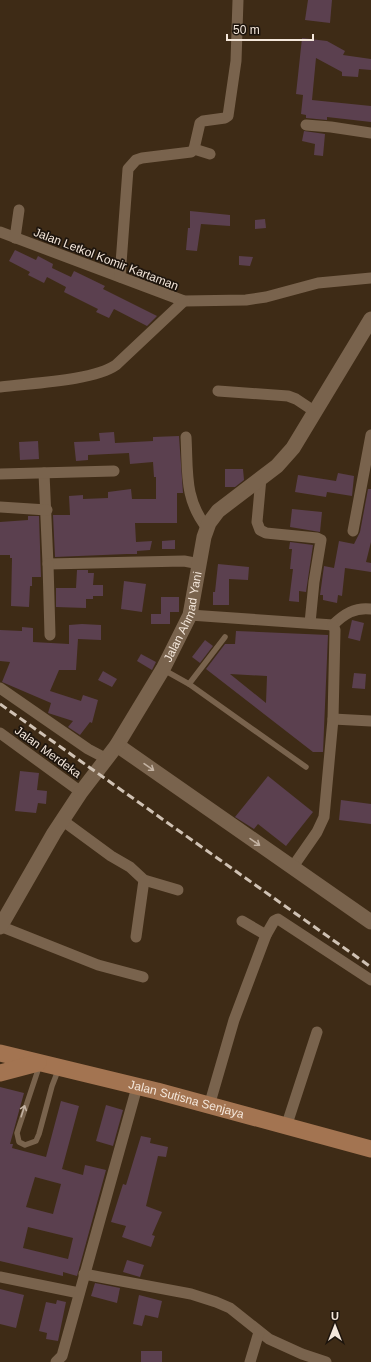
<svg xmlns="http://www.w3.org/2000/svg" width="371" height="1362" viewBox="0 0 371 1362" font-family="Helvetica,sans-serif">
<rect width="100%" height="100%" fill="#3e2b16"/>
<!-- building -->
<g fill="#5b404f" fill-rule="evenodd">
<polygon points="308,0 332,0 330,23 305,20"/>
<polygon points="302,38 327,41 345,51 343,55 371,59 371,70 359,69 358,77 342,76 342,72 316,58 312,100 371,106 371,122 327,117 327,120 306,118 306,115 301,114 303,95 296,94"/>
<polygon points="304,131 325,134 323,156 314,155 315,144 302,141"/>
<polygon points="190,211 230,215 230,226 201,224 197,251 186,250 188,228 190,228"/>
<polygon points="265,219 266,228 255,229 255,220"/>
<polygon points="15,250 36,260 38,256 53,264 52,268 71,277 74,271 105,286 103,289 157,316 147,326 114,309 109,318 96,312 98,309 64,292 66,287 47,277 44,283 28,275 30,272 9,261"/>
<polygon points="239,256 253,257 250,266 239,265"/>
<polygon points="114,432 115,443 153,441 153,437 179,436 183,493 177,493 177,523 135,523 136,542 152,541 150,550 137,551 137,554 127,554 55,557 53,515 70,515 69,496 83,495 83,499 108,498 108,492 131,489 132,499 156,499 156,477 154,477 153,462 130,464 129,453 88,455 88,460 76,461 74,442 100,441 99,433"/>
<polygon points="38,441 39,459 20,460 19,442"/>
<polygon points="225,469 243,469 244,480 235,487 225,487"/>
<polygon points="338,473 354,476 352,496 327,492 326,497 295,492 298,475 336,481"/>
<polygon points="368,489 371,489 371,542 366,562 371,563 371,572 345,568 342,596 338,595 337,603 323,600 323,595 320,595 324,566 334,568 339,541 354,544 360,532"/>
<polygon points="292,509 322,512 320,532 290,527"/>
<polygon points="28,516 39,516 41,577 32,577 32,586 30,586 29,607 11,606 12,558 10,558 10,555 0,555 0,522 28,520"/>
<polygon points="175,540 175,549 162,549 162,541"/>
<polygon points="290,542 313,545 306,592 299,591 299,602 289,601 293,569 290,569 292,549 289,549"/>
<polygon points="218,564 249,567 248,580 229,579 229,605 213,605 213,592 215,592"/>
<polygon points="77,570 88,570 88,573 94,573 93,585 103,585 103,596 93,596 93,599 86,599 86,608 56,607 56,588 76,588"/>
<polygon points="124,581 146,584 142,612 121,609"/>
<polygon points="161,597 179,597 179,612 170,612 170,624 151,624 151,614 161,614"/>
<polygon points="352,620 364,623 360,641 348,638"/>
<polygon points="82,624 101,625 101,640 78,639 76,670 59,670 50,691 81,701 83,695 98,700 92,723 90,722 80,735 68,727 73,721 48,713 51,703 2,682 10,662 0,661 0,630 22,631 22,627 33,628 33,642 69,644 69,625"/>
<path d="M236,631L328,635L323,752H313L206,669L225,644H235ZM230,674L267,676L266,703Z"/>
<polygon points="205,640 213,646 200,663 192,657"/>
<polygon points="141,654 156,662 152,670 137,661"/>
<polygon points="103,671 117,679 112,687 98,680"/>
<polygon points="354,673 366,674 365,689 352,688"/>
<polygon points="20,771 39,773 37,790 47,791 46,804 38,803 36,813 15,811"/>
<polygon points="268,776 313,812 286,846 258,824 254,829 235,817"/>
<polygon points="341,800 371,804 371,824 339,820"/>
<path d="M0,1087L24,1093L10,1144H13L12,1148L46,1157L61,1101L79,1106L62,1169L83,1175L85,1165L106,1170L77,1276L63,1272V1276L0,1261ZM35,1177L61,1184L53,1214L26,1207ZM28,1227L73,1238L68,1259L23,1248Z"/>
<polygon points="106,1105 123,1110 113,1146 96,1141"/>
<polygon points="141,1136 151,1138 150,1143 168,1147 166,1157 158,1156 146,1206 162,1212 152,1235 155,1236 151,1247 122,1237 126,1226 111,1222 123,1184 126,1185"/>
<polygon points="127,1260 144,1265 140,1277 123,1272"/>
<polygon points="95,1283 120,1288 117,1303 91,1296"/>
<polygon points="0,1289 24,1295 16,1328 0,1324"/>
<polygon points="139,1295 162,1301 158,1318 145,1315 142,1326 133,1324"/>
<polygon points="57,1300 66,1302 58,1341 46,1339 47,1333 39,1331 46,1302 56,1304"/>
<rect x="141" y="1351" width="21" height="11"/>
</g>
<g fill="none" stroke-linecap="round" stroke-linejoin="round">
<!-- lane -->
<g stroke="#79634d" stroke-width="5.5">
<polyline points="164,670 189,684 306,767"/>
<polyline points="189,684 225,637"/>
<polyline points="39,1067 17,1133 19,1142 25,1145 36,1141 39,1134 52,1086 59,1068"/>
</g>
<!-- street -->
<g stroke="#79634d" stroke-width="11">
<polyline points="306,125 331,127 371,133"/>
<polyline points="194,149 210,154"/>
<polyline points="0,232 184,301 246,300 266,297 318,283 371,278"/>
<polyline points="15,238 19,210"/>
<polyline points="120,277 128,169 136,160 142,158 191,152 194,149 200,123 203,121 225,118 228,116 236,61 238,0"/>
<path d="M0,387C30,383 93,381 116,365L184,301"/>
<polyline points="218,391 288,396 296,399 314,411"/>
<path d="M186,437C188,472 184,499 207,528"/>
<polyline points="44,473 48,564 184,561 200,564"/>
<polyline points="0,474 114,471"/>
<polyline points="261,478 257,522 260,530 266,533 317,538 321,540 314,582 310,623"/>
<polyline points="0,507 47,510"/>
<polyline points="353,531 371,435"/>
<polyline points="48,564 50,635"/>
<path d="M190,615L333,625C344,614 355,607 371,609"/>
<polyline points="0,688 88,749 107,759"/>
<polyline points="333,719 371,721"/>
<polyline points="0,733 81,792"/>
<polyline points="62,820 111,856 130,867 144,880 178,890"/>
<polyline points="292,868 317,832 324,817 333,719 335,630 333,625"/>
<polyline points="0,926 98,965 143,977"/>
<polyline points="266,935 274,921 278,919 371,980"/>
<polyline points="136,937 144,880"/>
<polyline points="209,1106 234,1020 266,935 242,921"/>
<polyline points="286,1127 317,1032"/>
<polyline points="84,1274 191,1294 216,1302 230,1308 269,1339 302,1354 326,1362"/>
<polyline points="0,1277 79,1293"/>
<polyline points="56,1362 62,1356 137,1087"/>
<polyline points="250,1362 259,1332"/>
</g>
<!-- secondary -->
<g stroke="#79634d" stroke-width="15">
<polyline points="117,745 371,922"/>
<path id="s1" d="M0,927L54,833L81,792L117,745L163,669L190,615L204,537L209,523L218,511L277,466L293,448L371,319"/>
</g>
<!-- primary -->
<g stroke="#a37451" stroke-width="17">
<path id="s2" d="M0,1053L157,1091L371,1149"/>
<polyline points="0,1073 38,1063"/>
</g>
<!-- rail -->
<polyline stroke="#d0c2b4" stroke-width="3" stroke-dasharray="8 4" stroke-linecap="butt" points="0,704 371,967"/>
</g>
<!-- one-way arrows -->
<defs><path id="oneway-shaft" d="M-6 0H5M1.5-3L5.5 0L1.5 3" fill="none" stroke-width="1.6" stroke-linecap="round" stroke-linejoin="round"/></defs>
<g stroke="#c3b2a2">
<use href="#oneway-shaft" transform="translate(149 767) rotate(35)"/>
<use href="#oneway-shaft" transform="translate(255 842) rotate(35)"/>
<use href="#oneway-shaft" transform="translate(23 1111) rotate(-72)"/>
</g>
<g text-anchor="middle" stroke-width="3.5" stroke-linejoin="round" paint-order="stroke">
<!-- street labels -->
<g font-size="12" fill="#f4e7db" stroke="#1e150d">
<text transform="translate(106 259) rotate(21)" y="4">Jalan Letkol Komir Kartaman</text>
<text dy="4" stroke="none"><textPath href="#s1" startOffset="362">Jalan Ahmad Yani</textPath></text>
<text transform="translate(48 752) rotate(36)" y="4">Jalan Merdeka</text>
<text dy="4" stroke="none"><textPath href="#s2" startOffset="192">Jalan Sutisna Senjaya</textPath></text>
</g>
</g>
<!-- north arrow -->
<g transform="translate(335 1326)" stroke="#1e150d" stroke-width="3" paint-order="stroke">
<path d="M0-3L7 15L0 10L-7 15Z" fill="#f4e7db"/>
<text y="-6" font-size="11" font-weight="bold" text-anchor="middle" fill="#f4e7db">U</text>
</g>
<!-- scale -->
<path d="M227 34v6h86v-6" fill="none" stroke="#f4e7db" stroke-width="2"/>
<text x="233" y="34" font-size="12" fill="#f4e7db" stroke="#1e150d" stroke-width="3" paint-order="stroke">50 m</text>
</svg>
